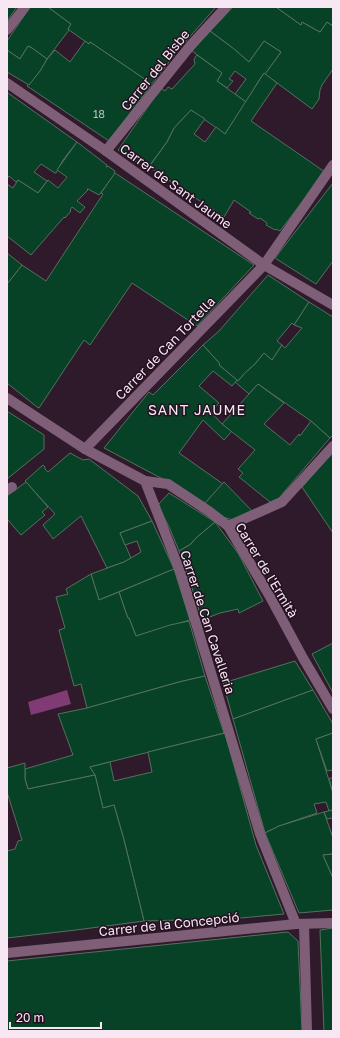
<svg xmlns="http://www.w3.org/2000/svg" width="340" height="1038" viewBox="0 0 340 1038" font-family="'Golos Text',sans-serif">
<rect width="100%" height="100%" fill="#2f1a2b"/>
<!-- water -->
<polygon fill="#803a74" points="67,690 71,704 31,715 28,702"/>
<!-- building -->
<g fill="#074126" stroke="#54715f">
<polygon points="7,7 17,7 7,21"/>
<polygon points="30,7 48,7 71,24 68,29 69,30 47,59 32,48 28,46 20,59 7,50 7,41"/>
<polygon points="48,7 216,7 179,49 152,84 90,42 89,44 69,30 68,29 71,24"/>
<polygon points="233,7 276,7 301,25 302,22 320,32 327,22 333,26 333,69 322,85 320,90 319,99 312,109 265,74 281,52 264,41 249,62 234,49 210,31"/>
<polygon points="276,7 333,7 333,26 327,22 320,32 302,22 301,25"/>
<polygon points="210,31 234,49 249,62 264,41 281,52 265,74 264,73 258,82 246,102 235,94 246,79 235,71 229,79 233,81 227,88 217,81 222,73 192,51"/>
<polygon points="85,41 89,44 90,42 152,84 109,141 27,86 40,71 47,59 55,50 70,62"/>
<polygon points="28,46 32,48 47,59 40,71 29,85 7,72 7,50 20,59"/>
<polygon points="197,55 222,73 217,81 246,102 225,134 191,110 174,128 167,142 147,169 118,150 161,88 165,91 168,87 172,89 195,64 194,59"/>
<polygon points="264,73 277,83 251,121 325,172 280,231 276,229 275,230 266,225 267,223 260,218 258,219 249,213 251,212 234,200 224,217 149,167 167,142 174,128 191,110 205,119 194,134 205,142 216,127 225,134"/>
<polygon points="8,93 77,142 63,160 56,173 55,173 41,164 34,172 47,181 38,193 18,180 16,182 9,176 7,179 7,94"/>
<polygon points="77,142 107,165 106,167 108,166 115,171 114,173 115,174 99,195 88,189 87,189 88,190 77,201 85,207 80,213 72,207 70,210 71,211 65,218 64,217 31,255 7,236 7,184 13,188 18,180 38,193 48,180 58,188 67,177 57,170"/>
<polygon points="115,173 254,265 197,326 132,283 90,345 84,340 39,408 37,407 7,383 7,284 22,265 46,281 103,194 101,193"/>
<polygon points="333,183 333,261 316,284 275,258"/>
<polygon points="7,253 22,265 7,284"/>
<polygon points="268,275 309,302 294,325 292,323 277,341 282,345 272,360 264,353 255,364 245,373 238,381 219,365 220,364 203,345 219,331"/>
<polygon points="309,302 333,317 333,435 330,438 311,421 258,384 249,394 235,382 237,380 238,381 245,373 255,364 264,353 272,360 282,345 285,348 302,328 294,325"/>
<polygon points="203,345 220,364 219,365 237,380 232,386 213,371 199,386 219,403 211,412 222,424 232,431 224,440 203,420 179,453 223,484 205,503 176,486 104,448 149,392 153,395"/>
<polygon points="258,384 284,403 264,424 290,445 299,434 300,436 311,421 330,438 279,498 270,502 239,477 243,473 238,469 255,450 222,424"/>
<polygon points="7,411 44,435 44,449 7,479"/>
<polygon points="333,452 333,533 302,487"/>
<polygon points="70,453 83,460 89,459 138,496 152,521 120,533 131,558 124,562 107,568 81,516 53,539 43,525 55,514 25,481 43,465 45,467 45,469 48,472"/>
<polygon points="26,482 48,507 42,512 45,515 21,535 7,519 7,496"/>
<polygon points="224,482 253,512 236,521 223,517 205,503"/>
<polygon points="169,493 215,522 196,538 191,544 179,551 170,529 158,505"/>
<polygon points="152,521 174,569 99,600 91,574 124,562 141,552 137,541 125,545 120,533"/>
<polygon points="215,522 238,553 263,601 239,613 238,609 220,613 202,620 189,578 179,551 191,544 196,538"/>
<polygon points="174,569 190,620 136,636 129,618 128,618 125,610 119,592"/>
<polygon points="91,574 99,600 119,592 125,610 128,618 129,618 136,636 170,625 189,621 205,676 179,682 87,708 81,684 74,686 59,630 65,628 56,597 68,594 66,589"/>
<polygon points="333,643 333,693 312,654"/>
<polygon points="295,661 313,690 233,719 223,683"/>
<polygon points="205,676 224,733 90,767 95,775 28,789 25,779 25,769 73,755 58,714 87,708 179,682"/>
<polygon points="313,690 333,724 333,733 316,739 333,793 333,810 329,811 326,802 314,804 317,813 279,826 265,833 233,719"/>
<polygon points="225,733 256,845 284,914 186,923 184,923 183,920 144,921 124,840 114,805 103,808 95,775 90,767 110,762 114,781 152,772 148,752"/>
<polygon points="333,733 333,770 327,771 316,739"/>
<polygon points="25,763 25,779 28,789 95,775 103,808 114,805 124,840 144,921 76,930 7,938 7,851 15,849 18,841 22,840 7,792 7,768"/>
<polygon points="333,777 333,793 329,779"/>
<polygon points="333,810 333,818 327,819 324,812"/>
<polygon points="324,812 333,838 333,854 323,855 333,878 333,910 299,913 265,833 279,826"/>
<polygon points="333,854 333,878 323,855"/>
<polygon points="333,928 333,1031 324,1031 320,930"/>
<polygon points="288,932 298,941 302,1031 7,1031 7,961"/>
</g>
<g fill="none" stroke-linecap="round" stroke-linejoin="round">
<!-- minor -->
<g stroke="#7f5f78" stroke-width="10">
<polyline points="7,30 25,7"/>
<polyline points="7,83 106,151 264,265 333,305"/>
<polyline points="106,151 191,45 226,7"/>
<polyline points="7,398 85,449 145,481 181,574 260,834 296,924"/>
<polyline points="85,449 264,265 333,165"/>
<polyline points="145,481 168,484 210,512 228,526 269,595 303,658 333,709"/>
<polyline points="7,490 12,487"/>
<polyline points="228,526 282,502 333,446"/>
<polyline points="304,924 307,1031"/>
<polyline points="7,953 296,924 333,923"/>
</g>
</g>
<g text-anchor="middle" stroke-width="3" stroke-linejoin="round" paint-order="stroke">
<!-- number labels -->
<g font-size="11" fill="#babebf">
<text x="99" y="118">18</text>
</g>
<!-- street labels -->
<g font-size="13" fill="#f6e7f2" stroke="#251021">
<text transform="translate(155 70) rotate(-51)" y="5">Carrer del Bisbe</text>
<text transform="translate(176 186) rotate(36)" y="5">Carrer de Sant Jaume</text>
<text transform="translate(165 348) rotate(-46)" y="5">Carrer de Can Tortella</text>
<text transform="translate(267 570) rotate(59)" y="5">Carrer de l'Ermità</text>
<text transform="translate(208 622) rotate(72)" y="5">Carrer de Can Cavalleria</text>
<text transform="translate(169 924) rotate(-6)" y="5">Carrer de la Concepció</text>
</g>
<!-- neighbourhood labels -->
<g font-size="14" letter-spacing="1" fill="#f6e7f2" stroke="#251021">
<text x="197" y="415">SANT JAUME</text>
</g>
</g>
<!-- border -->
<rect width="340" height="1038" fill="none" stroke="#f6e7f2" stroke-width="16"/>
<!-- scale -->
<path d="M10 1022v6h91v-6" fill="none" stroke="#f6e7f2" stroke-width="2"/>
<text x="16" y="1022" font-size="12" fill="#f6e7f2" stroke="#251021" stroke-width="3" paint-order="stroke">20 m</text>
</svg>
